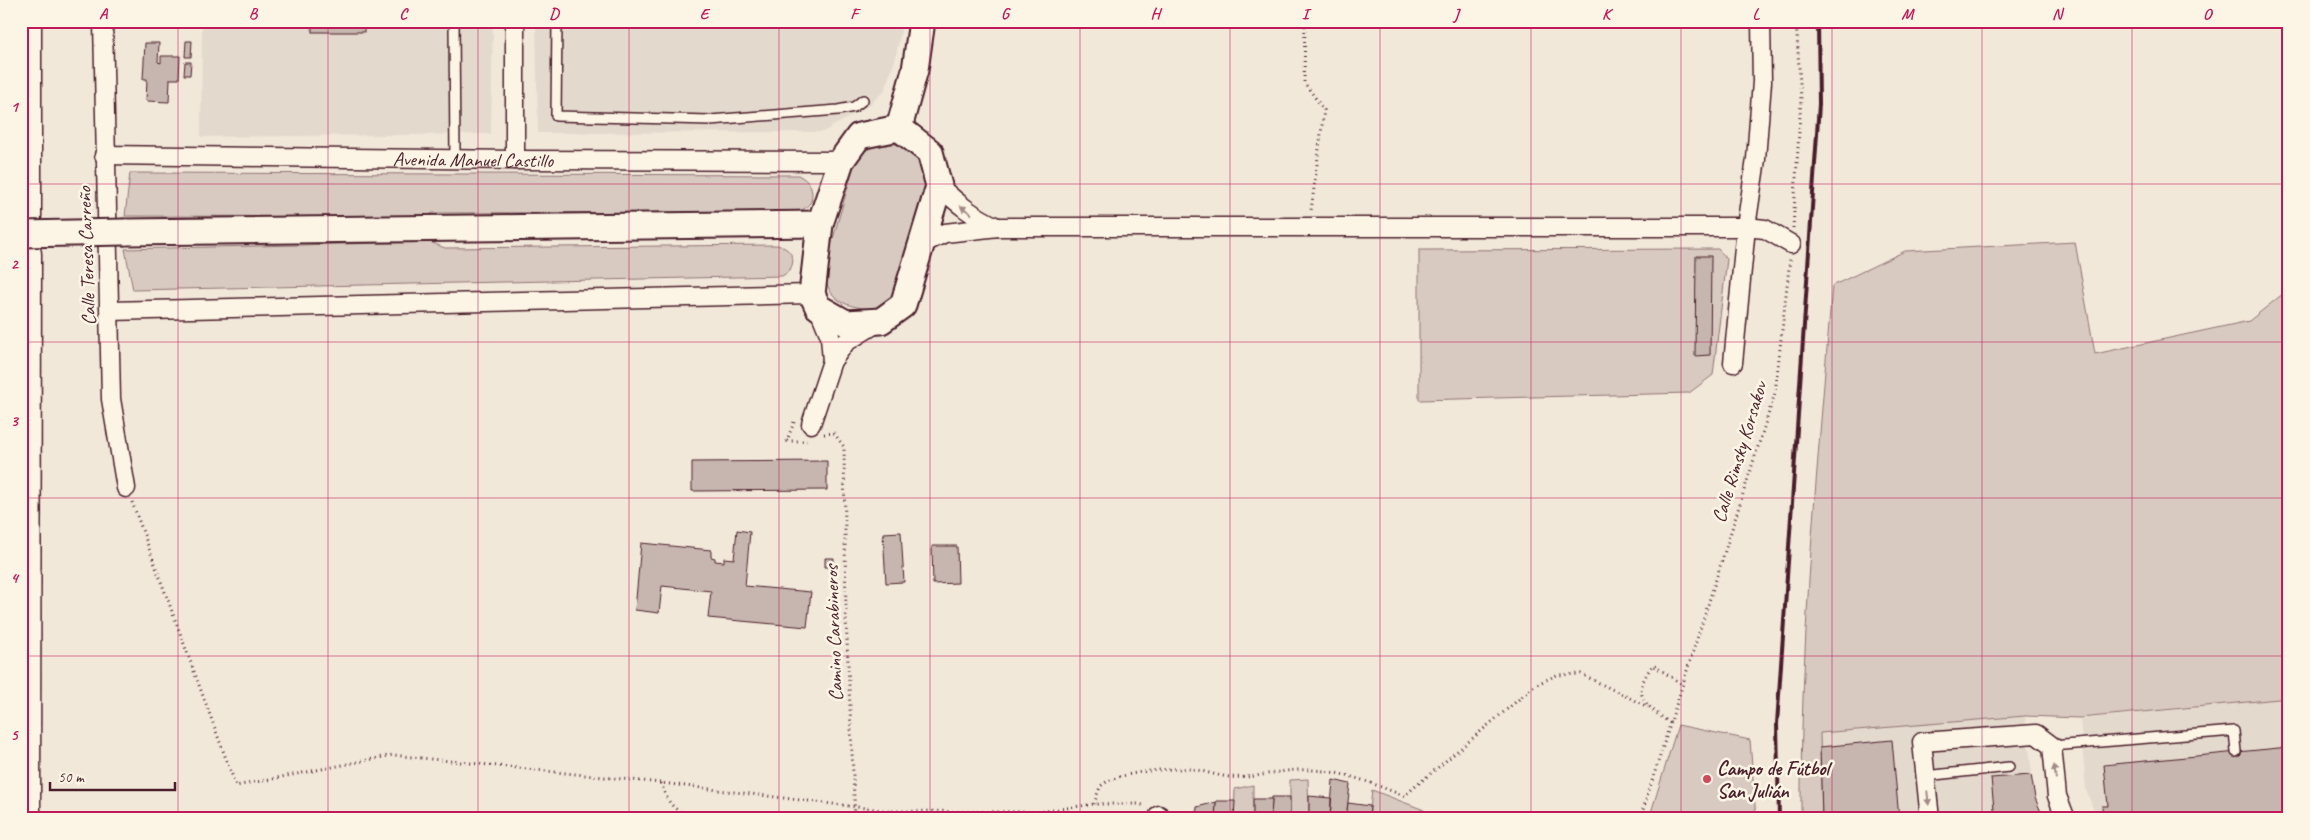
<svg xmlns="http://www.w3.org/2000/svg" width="2310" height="840" viewBox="0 0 2310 840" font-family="Caveat,sans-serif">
<rect width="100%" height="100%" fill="#f1e8da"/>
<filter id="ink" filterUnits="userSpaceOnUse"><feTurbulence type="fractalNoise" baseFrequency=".02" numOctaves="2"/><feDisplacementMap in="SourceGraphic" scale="10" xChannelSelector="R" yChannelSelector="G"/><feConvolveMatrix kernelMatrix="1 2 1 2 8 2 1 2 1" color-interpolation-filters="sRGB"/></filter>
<g filter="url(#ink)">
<!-- built -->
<g fill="#e4d9cd">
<polygon points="133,21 493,21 491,134 201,137 202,27 133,25"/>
<polygon points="536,21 903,21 895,60 884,91 868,106 823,132 538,133"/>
<polygon points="2289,698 2289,819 2097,819 2086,790 2080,719"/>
<polygon points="2025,716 2035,798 2044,819 1822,819 1820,733"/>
</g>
<!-- green -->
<g fill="#d8cac0" stroke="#917476">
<path d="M879,144H895L911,150L924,164L929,188L897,291C891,297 885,305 876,308C870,309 862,308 857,307C835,303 826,291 824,270L855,162L863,152Z"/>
<path d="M130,173L798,175C810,181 814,189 811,202L804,209L793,212L432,213L429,217L125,216Z"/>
<path d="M430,242L445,248L776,245C795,248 799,267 782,276L133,290L125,249Z"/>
<path d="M2075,242L2095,354L2249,321L2289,289V698L2080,718L2025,716L1820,733L1822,819H1801C1800,641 1818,463 1832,286L1905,251Z"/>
<polygon points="1718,249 1727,259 1713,375 1689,393 1419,400 1419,250"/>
<polygon points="1678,725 1750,740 1756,819 1649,819"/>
<polygon points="1308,779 1309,819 1290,819 1290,780"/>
<polygon points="1253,785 1253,819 1234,819 1235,789"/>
<polygon points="1372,790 1424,810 1423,819 1369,819"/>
</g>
<!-- building -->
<g fill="#c7b6af" stroke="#4a1f2b">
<rect x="312" y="21" width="52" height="11"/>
<polygon points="186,41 192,41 191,57 185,57"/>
<polygon points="145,43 159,43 158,62 161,63 161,56 180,56 179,79 170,79 169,102 146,101 147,79 143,79"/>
<polygon points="185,62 191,62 190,75 184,75"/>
<polygon points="1696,256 1711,256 1710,355 1695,356"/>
<polygon points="827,461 827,490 692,491 692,462"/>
<polygon points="737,530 750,532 745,586 811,592 807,627 708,618 711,591 662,586 659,613 635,610 641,543 711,550 711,557 715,558 715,561 724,562 724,558 734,559"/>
<polygon points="901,532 904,582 886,583 883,533"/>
<polygon points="932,546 957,546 958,583 933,584"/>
<polygon points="825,558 834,558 833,567 825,567"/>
<polygon points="1892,740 1899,819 1822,819 1820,747"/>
<polygon points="2289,747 2289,819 2103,819 2102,806 2108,806 2104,765"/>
<polygon points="2031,775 2035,798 2044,819 1995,819 1991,778"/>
<polygon points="1333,780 1350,784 1346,819 1330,819"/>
<polygon points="1309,796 1331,798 1330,819 1309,819"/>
<polygon points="1272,797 1290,797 1290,819 1271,819"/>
<polygon points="1253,799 1272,799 1271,819 1253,819"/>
<polygon points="1216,801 1235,801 1234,819 1215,819"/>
<polygon points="1216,802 1215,819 1196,819 1197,807"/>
<polygon points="1348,803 1370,806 1369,819 1346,819"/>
<polygon points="1176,812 1197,812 1196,819 1176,819"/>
</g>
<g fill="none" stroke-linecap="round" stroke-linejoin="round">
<!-- lane casing -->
<g stroke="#4a1f2b" stroke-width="12">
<g id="lane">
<polyline points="454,21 455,159"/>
<polyline points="557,21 556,116 710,120 838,110 854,107 863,100"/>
<polyline points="2287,726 2289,726"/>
<polyline points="2052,746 2234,731 2236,752"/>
<polyline points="1925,776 2009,767"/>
</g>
</g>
<!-- street casing -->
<g stroke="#4a1f2b" stroke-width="21">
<g id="street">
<polyline points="103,21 111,399 126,488"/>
<path id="s1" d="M104,155L515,160L841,161"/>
<polyline points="515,160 515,21"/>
<path d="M939,186C957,203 974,217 997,227"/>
<polyline points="922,244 945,233 998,227 1746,227 1765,229 1791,244"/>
<polyline points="818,307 830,336 832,361"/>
<polyline points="110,311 812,294"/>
<polyline points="1733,363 1746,227 1756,159 1762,82 1761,21"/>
<polyline points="811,424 832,361 846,342 877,323"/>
<polyline points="1159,815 1159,819"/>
<polyline points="1930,819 1922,742 2036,734 2052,746 2057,796 2066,819"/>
</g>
</g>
<!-- secondary casing -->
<g stroke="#4a1f2b" stroke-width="29">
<g id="secondary">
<polygon points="899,128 930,152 939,186 903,305 881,321 846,323 818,307 812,294 820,224 841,161 859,136"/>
<polyline points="899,128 915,70 922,21"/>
<polyline points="125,232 820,224"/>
</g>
</g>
<!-- highway casing -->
<g stroke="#4a1f2b" stroke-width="31">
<g id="highway">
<polyline points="27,216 27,21"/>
<polyline points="26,819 27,254"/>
</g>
</g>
<!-- path -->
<g stroke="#4a1f2b" stroke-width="3" stroke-dasharray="1 4" stroke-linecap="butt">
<polyline points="1305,21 1304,82 1324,110 1311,211"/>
<polyline points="1793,228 1801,99 1796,21"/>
<polyline points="794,422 787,441 807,441"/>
<polyline points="824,434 834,433 844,447 846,618 855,819"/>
<polyline points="132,502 236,786 393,755 661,783 890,811 1039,812 1094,804 1139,804 1146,806"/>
<path d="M1670,723C1644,704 1630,695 1653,665L1682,684"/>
<path d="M661,783C670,808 674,811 699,819"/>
<path d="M1094,804C1096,799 1098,790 1101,786C1115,772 1170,768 1189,769C1203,770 1216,776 1230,777C1253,779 1275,771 1298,770C1336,768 1369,782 1404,796L1537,684L1557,675L1581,674L1648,707"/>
<polyline points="1640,819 1775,393 1790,259"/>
</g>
<!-- lane -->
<use href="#lane" stroke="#fcf5e5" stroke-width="9"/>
<!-- street -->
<use href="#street" stroke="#fcf5e5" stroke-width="18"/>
<!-- secondary -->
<use href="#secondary" stroke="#fcf5e5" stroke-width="25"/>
<!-- highway -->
<use href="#highway" stroke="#fcf5e5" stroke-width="28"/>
<!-- rail -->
<polyline stroke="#4a1f2b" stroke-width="4" points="1779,819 1777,724 1819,104 1818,21"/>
<!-- secondary-bridge casing -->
<g stroke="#4a1f2b" stroke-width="29" stroke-linecap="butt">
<polyline id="secondary-bridge" points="21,234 125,232"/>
</g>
<!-- secondary-bridge -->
<use href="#secondary-bridge" stroke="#fcf5e5" stroke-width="25"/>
</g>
<!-- one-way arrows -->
<defs><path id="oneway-solid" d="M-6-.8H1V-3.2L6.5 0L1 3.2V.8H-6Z" transform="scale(1.25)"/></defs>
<g fill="#a38a88">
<use href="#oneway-solid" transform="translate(966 210) rotate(-144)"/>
<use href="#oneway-solid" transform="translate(2055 772) rotate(-97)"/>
<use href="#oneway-solid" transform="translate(1928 798) rotate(84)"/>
</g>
</g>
<!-- grid -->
<path fill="none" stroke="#c2185b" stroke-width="1" stroke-opacity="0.55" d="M178,21V819M328,21V819M478,21V819M629,21V819M779,21V819M930,21V819M1080,21V819M1230,21V819M1380,21V819M1531,21V819M1681,21V819M1832,21V819M1982,21V819M2132,21V819M21,184H2289M21,342H2289M21,498H2289M21,656H2289"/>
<!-- markers -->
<circle fill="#d1495b" stroke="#fcf5e5" stroke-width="2" cx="1707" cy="779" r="5"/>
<g text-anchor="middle" stroke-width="5" stroke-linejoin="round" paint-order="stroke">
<!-- street labels -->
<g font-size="20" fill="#4a1f2b" stroke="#fcf5e5">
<text dy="7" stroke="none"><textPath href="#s1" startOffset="369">Avenida Manuel Castillo</textPath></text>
<text transform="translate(86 256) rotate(-92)" y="7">Calle Teresa Carreño</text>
<text transform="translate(1739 452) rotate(-73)" y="7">Calle Rimsky Korsakov</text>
<text transform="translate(833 633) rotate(-92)" y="7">Camino Carabineros</text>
</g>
<!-- poi labels -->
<g font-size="20" font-weight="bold" fill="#4a1f2b" stroke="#fcf5e5" text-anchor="start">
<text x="1717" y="775">Campo de Fútbol<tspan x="1717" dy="23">San Julián</tspan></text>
</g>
</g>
<!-- margin -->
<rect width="2310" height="840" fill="none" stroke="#fcf5e5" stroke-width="55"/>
<!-- scale -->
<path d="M50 782v8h125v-8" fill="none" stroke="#4a1f2b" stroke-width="2.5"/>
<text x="58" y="782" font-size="15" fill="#4a1f2b" stroke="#fcf5e5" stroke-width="4" paint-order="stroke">50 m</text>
<rect x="28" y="28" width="2254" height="784" fill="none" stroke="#c2185b" stroke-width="2"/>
<g font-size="16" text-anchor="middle" font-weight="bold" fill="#c2185b">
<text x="103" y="19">A</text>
<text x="253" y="19">B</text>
<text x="403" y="19">C</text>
<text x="554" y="19">D</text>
<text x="704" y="19">E</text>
<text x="854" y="19">F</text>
<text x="1005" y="19">G</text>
<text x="1155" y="19">H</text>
<text x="1305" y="19">I</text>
<text x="1456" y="19">J</text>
<text x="1606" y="19">K</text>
<text x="1756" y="19">L</text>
<text x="1907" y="19">M</text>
<text x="2057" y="19">N</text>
<text x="2207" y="19">O</text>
<text x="14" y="112">1</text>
<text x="14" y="269">2</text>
<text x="14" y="426">3</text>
<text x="14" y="583">4</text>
<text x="14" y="740">5</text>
</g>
</svg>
